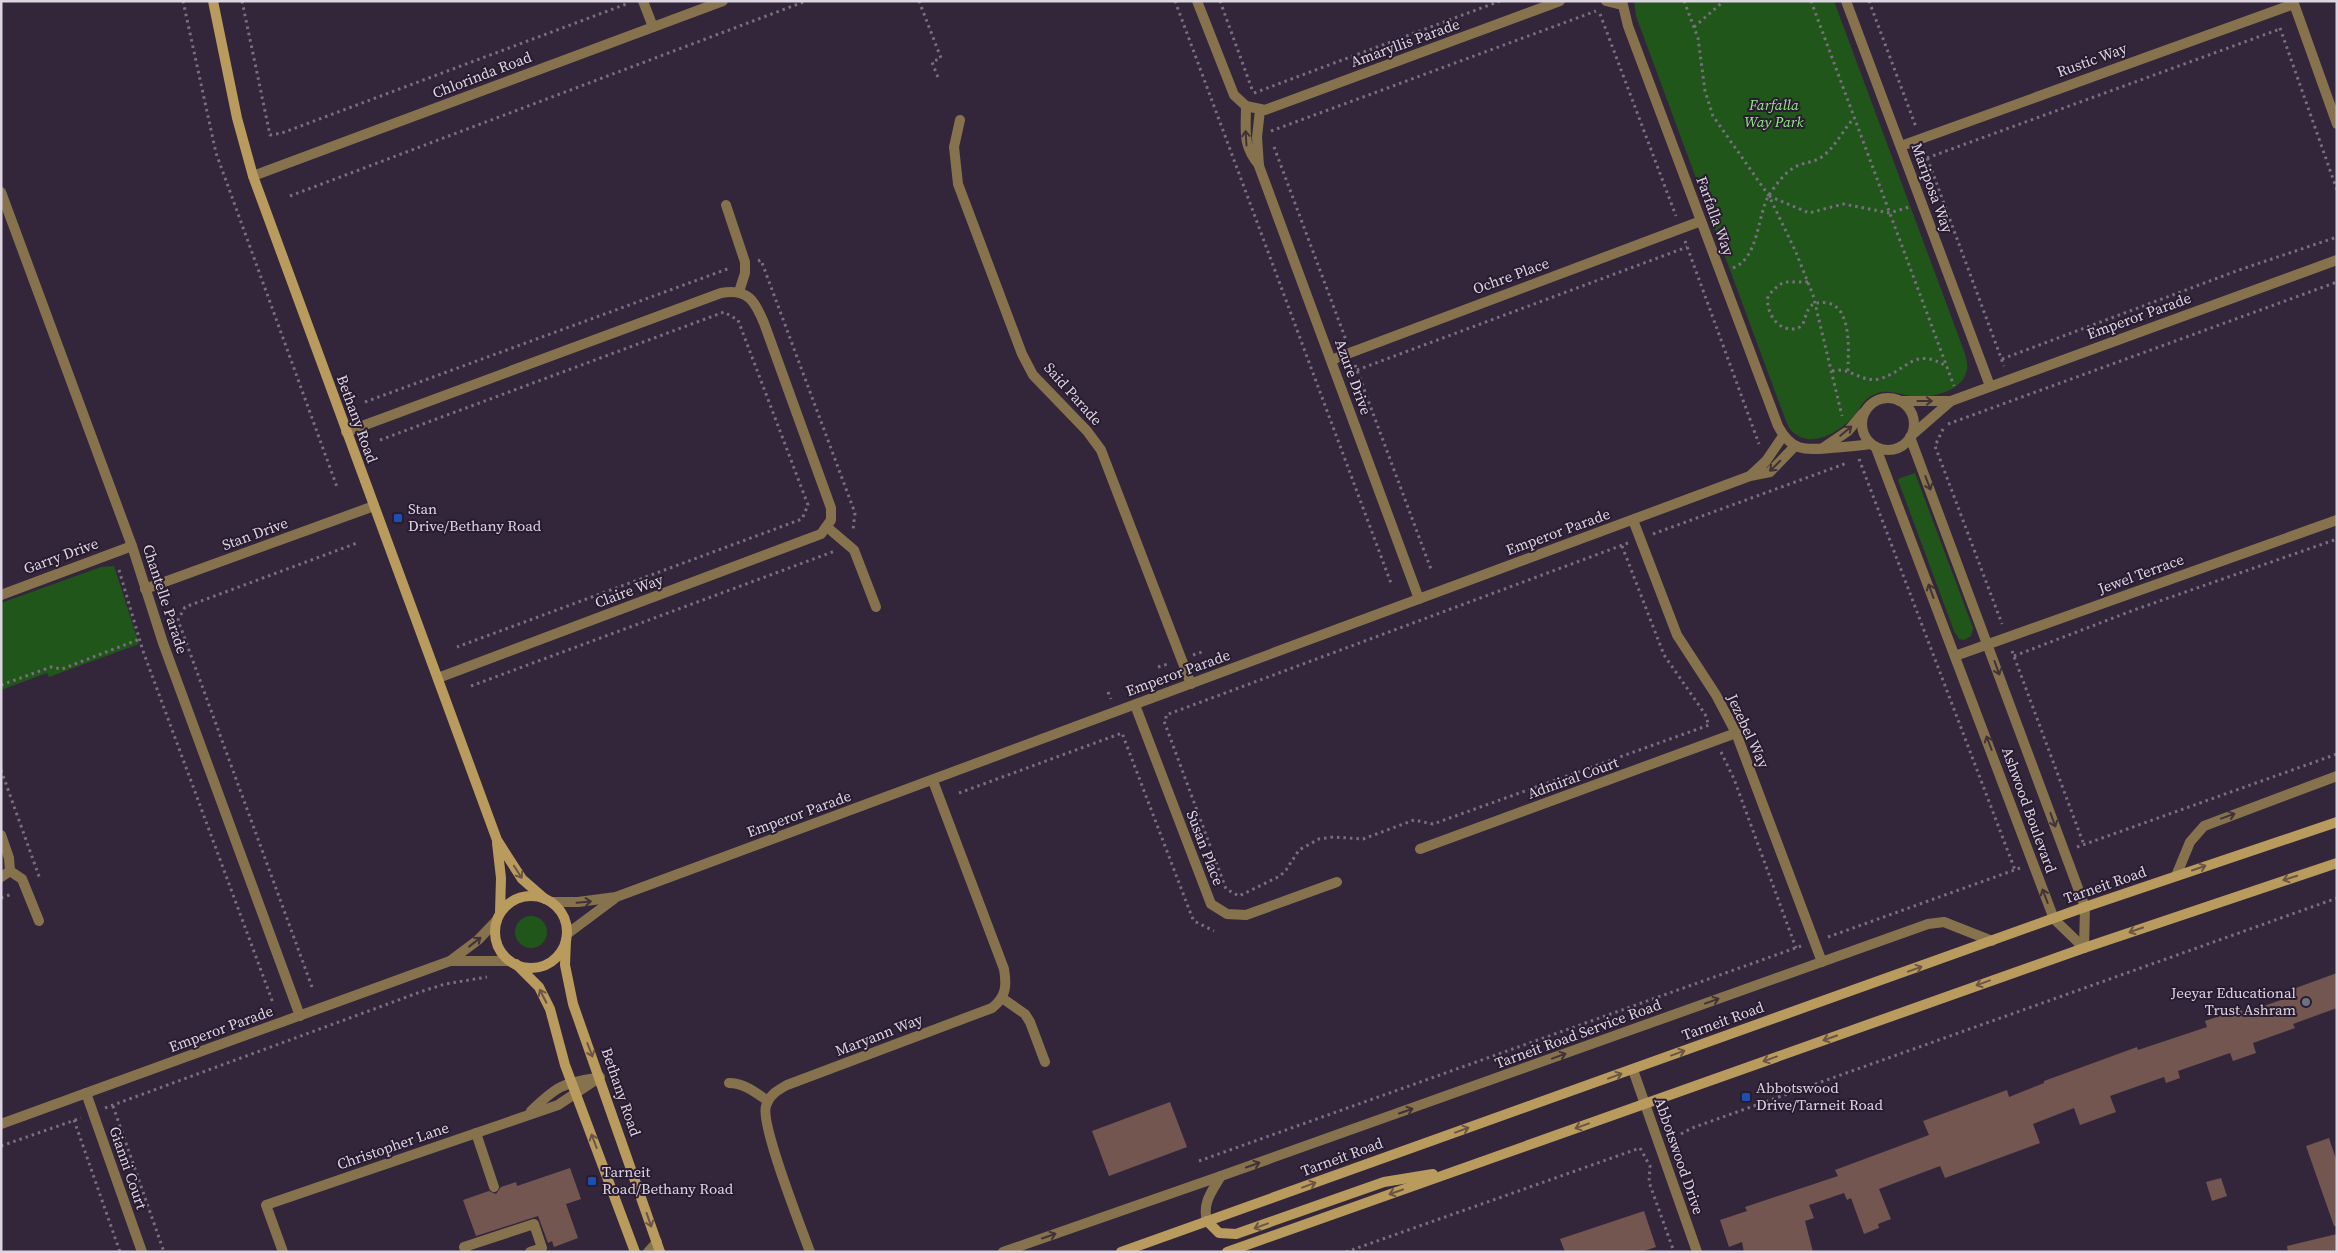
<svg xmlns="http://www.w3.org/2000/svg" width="2338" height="1253" viewBox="0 0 2338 1253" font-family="'Source Serif 4',serif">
<rect width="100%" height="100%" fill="#33263b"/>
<!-- green -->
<g fill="#21561a">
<path d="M1634,1H1834L1964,351C1966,358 1969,366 1966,373C1961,391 1933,397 1917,397C1903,396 1889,388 1875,394C1862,399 1859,412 1849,421C1837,433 1813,446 1797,435C1789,431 1786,421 1783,413L1636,16Z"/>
<polygon points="1915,473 1973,628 1971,636 1964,640 1959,639 1954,631 1898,480 1900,478"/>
<polygon points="114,566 139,644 49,677 47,673 1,690 1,603 101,567"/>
<circle cx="531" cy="932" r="16"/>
</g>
<!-- building -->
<g fill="#735650">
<polygon points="2337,973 2337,1008 2293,1024 2295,1028 2253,1043 2256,1053 2233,1061 2230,1053 2178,1071 2180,1078 2166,1083 2164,1077 2110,1096 2116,1112 2080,1125 2074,1108 2033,1124 2040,1143 1945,1178 1940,1166 1879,1189 1891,1219 1878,1224 1879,1228 1864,1234 1851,1198 1847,1200 1844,1193 1809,1205 1814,1218 1805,1221 1813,1252 1744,1252 1742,1242 1729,1247 1720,1220 1747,1211 1745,1207 1838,1176 1835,1170 1929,1135 1923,1121 2007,1090 2009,1097 2044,1083 2044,1081 2137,1047 2138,1050 2207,1027 2205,1021 2241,1009 2243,1013 2284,999 2282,993"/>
<polygon points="1170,1102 1187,1147 1109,1176 1092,1131"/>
<polygon points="2329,1138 2337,1162 2337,1226 2334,1226 2306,1146"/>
<polygon points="570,1168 581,1199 566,1204 578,1238 554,1247 552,1241 548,1243 538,1216 476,1236 463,1200 489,1191 496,1194 501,1187 516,1182 517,1186"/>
<polygon points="2221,1178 2227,1196 2212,1201 2206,1182"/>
<polygon points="1644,1211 1656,1247 1641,1252 1565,1252 1560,1239"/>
<polygon points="2337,1234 2337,1252 2288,1252 2287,1246"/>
</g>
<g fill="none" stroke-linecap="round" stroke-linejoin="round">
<!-- path -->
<g stroke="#7a6f81" stroke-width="3" stroke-dasharray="2.5 4" stroke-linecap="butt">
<polyline points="183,1 216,153 337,487"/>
<polyline points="242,1 270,135 282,133 629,3"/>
<polyline points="919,1 941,58 932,62 939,80"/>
<polyline points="1175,1 1392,586"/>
<polyline points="1220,1 1253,92"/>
<polyline points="1684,1 1698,38 1705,91 1713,116 1769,196 1795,250 1813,295 1842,416"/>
<polyline points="1811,1 1954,386"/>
<polyline points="1869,1 1916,127"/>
<polyline points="1600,14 1676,216"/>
<polyline points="1694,27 1724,1"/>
<polyline points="2280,28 2337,190"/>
<polyline points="1254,93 1500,1"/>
<polyline points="1271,131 1596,11"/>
<polyline points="1274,147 1346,340"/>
<polyline points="1925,152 2004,366"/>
<polyline points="1927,158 2280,29"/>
<polyline points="290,196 806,1"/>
<polyline points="1769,196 1809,213 1843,204 1890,213 1909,207"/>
<polyline points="1685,241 1759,444"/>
<polyline points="758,261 761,260 855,513 853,530"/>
<path d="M1733,268C1759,258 1757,216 1769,195C1775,186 1785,172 1795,167C1804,162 1814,163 1823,156C1836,146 1843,130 1854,118"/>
<path d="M1808,282C1784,283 1785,277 1768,296C1765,315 1782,337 1802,326C1808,313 1806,300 1827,303C1853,307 1848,354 1848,372"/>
<polyline points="2002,359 2239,270 2337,237"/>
<polyline points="1355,365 1432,572"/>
<polyline points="1357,370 1687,247"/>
<path d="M1832,371C1849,366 1861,383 1879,379C1908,371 1913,346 1946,366"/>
<polyline points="365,402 730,268"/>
<polyline points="1948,424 2337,282"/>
<polyline points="1943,429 1935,446 2002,624"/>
<polyline points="380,440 724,312 738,320 808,505 802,519 457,647"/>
<polyline points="1859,459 2015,870"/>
<polyline points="1653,534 1847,463"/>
<polyline points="1628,543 1166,715 1166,719 1164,721 1226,889 1239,896 1280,876 1286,870 1299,850 1319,839 1333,837 1363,839 1414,820 1433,824 1709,725"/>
<polyline points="1622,546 1664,655 1705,714 1709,726"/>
<polyline points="119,570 143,651 273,1003"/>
<polyline points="2012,651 2084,845"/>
<polyline points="1193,655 1202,652"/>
<polyline points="2014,656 2134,610 2337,539"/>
<polyline points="1158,667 1168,664"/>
<polyline points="1,685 51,667 62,669 140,639"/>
<polyline points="471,686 835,551"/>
<polyline points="1108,692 1111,699"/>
<polyline points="1721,752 1734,779 1796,948"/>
<polyline points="1,770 40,879"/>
<polyline points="959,793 1122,733 1192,917 1194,921 1214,931"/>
<polyline points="2077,847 2337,754"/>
<polyline points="1,898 12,894"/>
<polyline points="1828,937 2020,868"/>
<polyline points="312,987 178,620 185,607 357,543"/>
<polyline points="113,1106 164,1252"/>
<polyline points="105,1108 423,991 445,984 487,977"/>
<polyline points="74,1120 120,1252"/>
<polyline points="1681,1134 1692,1128 2337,898"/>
<polyline points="1,1146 81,1118"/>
<polyline points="1199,1161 1801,946"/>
<polyline points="1346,1252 1640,1148 1650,1166 1649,1182 1674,1252"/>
</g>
<!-- lane -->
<g stroke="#86734e" stroke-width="10">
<polyline points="726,205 745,262 745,273 739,292"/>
<polyline points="827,527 854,550 876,607"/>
<polyline points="10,871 22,879 39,921"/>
<polyline points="1002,998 1025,1014 1030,1022 1045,1062"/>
<path d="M729,1083C744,1083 756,1093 768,1101"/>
<path d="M531,1111C556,1087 562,1083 596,1078"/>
<polyline points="476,1133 494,1187"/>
<polyline points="283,1252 266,1205 558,1105 600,1077"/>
<polyline points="466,1252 464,1247 534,1224 542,1248 530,1252"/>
<polyline points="648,1252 657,1242"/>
</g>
<!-- street -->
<g stroke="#86734e" stroke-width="10">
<polyline points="643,1 653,27"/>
<polyline points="1197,1 1234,95 1246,106 1265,110 1560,1"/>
<polyline points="1606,1 1622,5"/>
<path d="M1622,1L1628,26L1778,426C1792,452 1805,450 1831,448C1844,447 1857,446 1871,444"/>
<polyline points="1846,1 1990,386"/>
<polyline points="2293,1 2337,124"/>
<path d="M1246,106C1246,131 1242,145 1259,165"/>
<polyline points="1260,110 1257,137 1259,166 1419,599"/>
<polyline points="960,120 954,147 958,184 1022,354 1033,375 1087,431 1101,450 1191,684"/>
<polyline points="1901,146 2294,4"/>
<polyline points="253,176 723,1"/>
<polyline points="1,192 132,546 163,643 300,1016"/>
<polyline points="1331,360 1701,221"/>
<circle cx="1888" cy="424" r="26"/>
<polyline points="1899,401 1951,401 2337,260"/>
<path d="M346,432L721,293C748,288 755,301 764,323L831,508V520L821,534L438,678"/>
<polyline points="1912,435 1951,401"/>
<polyline points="1910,437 2085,907 2084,948"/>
<polyline points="1823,448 1848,431 1863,413"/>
<polyline points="1876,448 2054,919 2084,948"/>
<polyline points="1751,475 1766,461 1783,436"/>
<polyline points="1633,520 1677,635 1716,695 1736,733 1822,962"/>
<polyline points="145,589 374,506"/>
<polyline points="1,595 132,546"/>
<polyline points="1955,656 2337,520"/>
<polyline points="1135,705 1211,904 1227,914 1246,915 1337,882"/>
<polyline points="1,835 9,858 10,871 1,877"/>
<polyline points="1420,849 1736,733"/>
<polyline points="2176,876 2190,842 2204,826 2337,776"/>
<polyline points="551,902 578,902 616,897 1750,476 1770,472 1795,446"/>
<polyline points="567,934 614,899"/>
<polyline points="450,961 510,961"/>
<polyline points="1633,1070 1697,1252"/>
<polyline points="86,1093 142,1252"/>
<polyline points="1,1124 450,961 478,940 497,920"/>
<path d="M1207,1221C1202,1203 1212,1191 1221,1176L1928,924L1944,922L1992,941"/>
<path d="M810,1252C801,1227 760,1124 766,1106C769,1095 778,1090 787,1085L992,1008C1006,997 1007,986 1004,969L933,781"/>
<polyline points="1003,1252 1221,1176"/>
</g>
<!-- secondary -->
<g stroke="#b99b5e" stroke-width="10">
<polyline points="213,1 237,118 253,176 497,840 522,879 545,899"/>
<polyline points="497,843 501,878 500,913"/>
<circle cx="531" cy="932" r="36"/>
<polyline points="566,940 565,965 573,1004 660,1252"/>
<polyline points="516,964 539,987 550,1009 565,1065 635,1252"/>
<polyline points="1207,1221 1219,1233 1236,1234 1384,1182 1433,1174"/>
<polyline points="1121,1252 2085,907 2337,822"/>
<polyline points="1227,1252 2084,948 2337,863"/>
</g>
</g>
<!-- one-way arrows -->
<defs><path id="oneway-shaft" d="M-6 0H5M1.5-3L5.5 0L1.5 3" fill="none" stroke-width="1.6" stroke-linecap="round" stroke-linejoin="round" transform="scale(1.25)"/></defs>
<g stroke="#403238">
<use href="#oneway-shaft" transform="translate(1246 138) rotate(-94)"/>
<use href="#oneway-shaft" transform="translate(1925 401)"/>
<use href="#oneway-shaft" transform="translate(1846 431) rotate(-40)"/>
<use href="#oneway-shaft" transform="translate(1775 466) rotate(135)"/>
<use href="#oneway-shaft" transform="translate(1928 483) rotate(69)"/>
<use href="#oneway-shaft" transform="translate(1931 591) rotate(-110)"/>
<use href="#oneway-shaft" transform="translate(1997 668) rotate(70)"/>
<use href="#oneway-shaft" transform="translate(1989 743) rotate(-111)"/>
<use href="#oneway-shaft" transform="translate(2228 816) rotate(-20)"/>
<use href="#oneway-shaft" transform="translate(2053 820) rotate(70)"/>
<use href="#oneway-shaft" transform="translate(2045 896) rotate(-111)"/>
<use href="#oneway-shaft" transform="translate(584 902) rotate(-5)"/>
<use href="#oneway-shaft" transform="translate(475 942) rotate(-38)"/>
<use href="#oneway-shaft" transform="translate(1712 1001) rotate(-20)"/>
<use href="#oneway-shaft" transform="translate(1559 1056) rotate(-20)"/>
<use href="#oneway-shaft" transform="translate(1406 1111) rotate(-19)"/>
<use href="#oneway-shaft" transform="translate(1253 1165) rotate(-19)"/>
<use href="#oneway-shaft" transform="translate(1049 1236) rotate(-19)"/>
</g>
<g stroke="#6a5545">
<use href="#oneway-shaft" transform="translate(2199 868) rotate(-19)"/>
<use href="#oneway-shaft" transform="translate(518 872) rotate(57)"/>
<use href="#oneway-shaft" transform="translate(2290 878) rotate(162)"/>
<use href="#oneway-shaft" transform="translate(2136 930) rotate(161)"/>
<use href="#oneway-shaft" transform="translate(1915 969) rotate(-20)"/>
<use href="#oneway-shaft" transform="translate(1983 983) rotate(160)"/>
<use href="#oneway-shaft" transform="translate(543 996) rotate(-117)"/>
<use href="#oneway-shaft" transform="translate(1830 1038) rotate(161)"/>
<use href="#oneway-shaft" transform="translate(590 1050) rotate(69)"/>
<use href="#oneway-shaft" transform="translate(1678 1053) rotate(-20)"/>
<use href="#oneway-shaft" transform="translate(1770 1059) rotate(160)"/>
<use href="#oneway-shaft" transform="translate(1615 1076) rotate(-20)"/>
<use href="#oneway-shaft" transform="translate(1582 1126) rotate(160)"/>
<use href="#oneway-shaft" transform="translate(1462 1130) rotate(-20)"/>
<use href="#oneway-shaft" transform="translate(594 1141) rotate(-111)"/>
<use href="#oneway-shaft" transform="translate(1309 1185) rotate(-20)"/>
<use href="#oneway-shaft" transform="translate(1396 1192) rotate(161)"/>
<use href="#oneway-shaft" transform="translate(649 1220) rotate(71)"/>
<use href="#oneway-shaft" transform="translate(1261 1226) rotate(160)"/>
</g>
<!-- markers -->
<g fill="#1a4fb4" stroke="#291c30" stroke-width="2">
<rect x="393" y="513" width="10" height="10" rx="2.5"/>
<rect x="1741" y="1092" width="10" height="10" rx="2.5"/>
<rect x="587" y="1176" width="10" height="10" rx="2.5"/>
</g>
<circle fill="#6b7280" stroke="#291c30" stroke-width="2" cx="2306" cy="1002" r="5"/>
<g text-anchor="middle" stroke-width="4" stroke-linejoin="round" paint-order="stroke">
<!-- street labels -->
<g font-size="15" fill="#ddd5e2" stroke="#291c30">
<text transform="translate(1405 43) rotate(-20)" y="5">Amaryllis Parade</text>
<text transform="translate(2092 60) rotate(-20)" y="5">Rustic Way</text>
<text transform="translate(482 75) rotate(-21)" y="5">Chlorinda Road</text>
<text transform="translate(1932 188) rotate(70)" y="5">Mariposa Way</text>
<text transform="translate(1715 216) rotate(70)" y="5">Farfalla Way</text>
<text transform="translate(1511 276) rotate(-20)" y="5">Ochre Place</text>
<text transform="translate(2139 316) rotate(-20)" y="5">Emperor Parade</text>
<text transform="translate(1353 377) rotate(70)" y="5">Azure Drive</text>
<text transform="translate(1073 394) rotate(48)" y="5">Said Parade</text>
<text transform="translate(357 419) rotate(70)" y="5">Bethany Road</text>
<text transform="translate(1558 532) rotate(-20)" y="5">Emperor Parade</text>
<text transform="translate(255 534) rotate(-20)" y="5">Stan Drive</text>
<text transform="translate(61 556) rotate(-20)" y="5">Garry Drive</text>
<text transform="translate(2141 574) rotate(-20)" y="5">Jewel Terrace</text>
<text transform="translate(629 591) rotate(-20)" y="5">Claire Way</text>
<text transform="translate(165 599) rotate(72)" y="5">Chantelle Parade</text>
<text transform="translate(1178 673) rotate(-20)" y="5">Emperor Parade</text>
<text transform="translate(1748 731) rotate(65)" y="5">Jezebel Way</text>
<text transform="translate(1573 778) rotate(-20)" y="5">Admiral Court</text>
<text transform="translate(2029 810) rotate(70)" y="5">Ashwood Boulevard</text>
<text transform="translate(799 814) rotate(-20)" y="5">Emperor Parade</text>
<text transform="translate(1205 848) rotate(69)" y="5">Susan Place</text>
<text transform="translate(2105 885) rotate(-19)" y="5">Tarneit Road</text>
<text transform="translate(1723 1021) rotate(-20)" y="5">Tarneit Road</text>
<text transform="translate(221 1029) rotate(-20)" y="5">Emperor Parade</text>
<text transform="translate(1578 1034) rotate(-20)" y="5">Tarneit Road Service Road</text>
<text transform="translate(879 1035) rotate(-21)" y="5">Maryann Way</text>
<text transform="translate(621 1092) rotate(71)" y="5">Bethany Road</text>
<text transform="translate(393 1146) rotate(-19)" y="5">Christopher Lane</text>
<text transform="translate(1679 1156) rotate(71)" y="5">Abbotswood Drive</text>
<text transform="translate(1342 1157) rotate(-20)" y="5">Tarneit Road</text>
<text transform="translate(128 1168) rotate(71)" y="5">Gianni Court</text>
</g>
<!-- park labels -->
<g font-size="15" font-style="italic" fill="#93eb88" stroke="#291c30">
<text x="1774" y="110">Farfalla<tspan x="1774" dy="17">Way Park</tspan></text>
</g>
<!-- poi labels -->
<g font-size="15" fill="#ddd5e2" stroke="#291c30" text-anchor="start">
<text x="408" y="514">Stan<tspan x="408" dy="17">Drive/Bethany Road</tspan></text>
<text x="2296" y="998" text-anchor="end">Jeeyar Educational<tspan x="2296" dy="17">Trust Ashram</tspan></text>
<text x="1756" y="1093">Abbotswood<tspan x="1756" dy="17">Drive/Tarneit Road</tspan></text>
<text x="602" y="1177">Tarneit<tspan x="602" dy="17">Road/Bethany Road</tspan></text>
</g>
</g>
<!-- border -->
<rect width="2338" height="1253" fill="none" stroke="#ddd5e2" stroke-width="5"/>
</svg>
